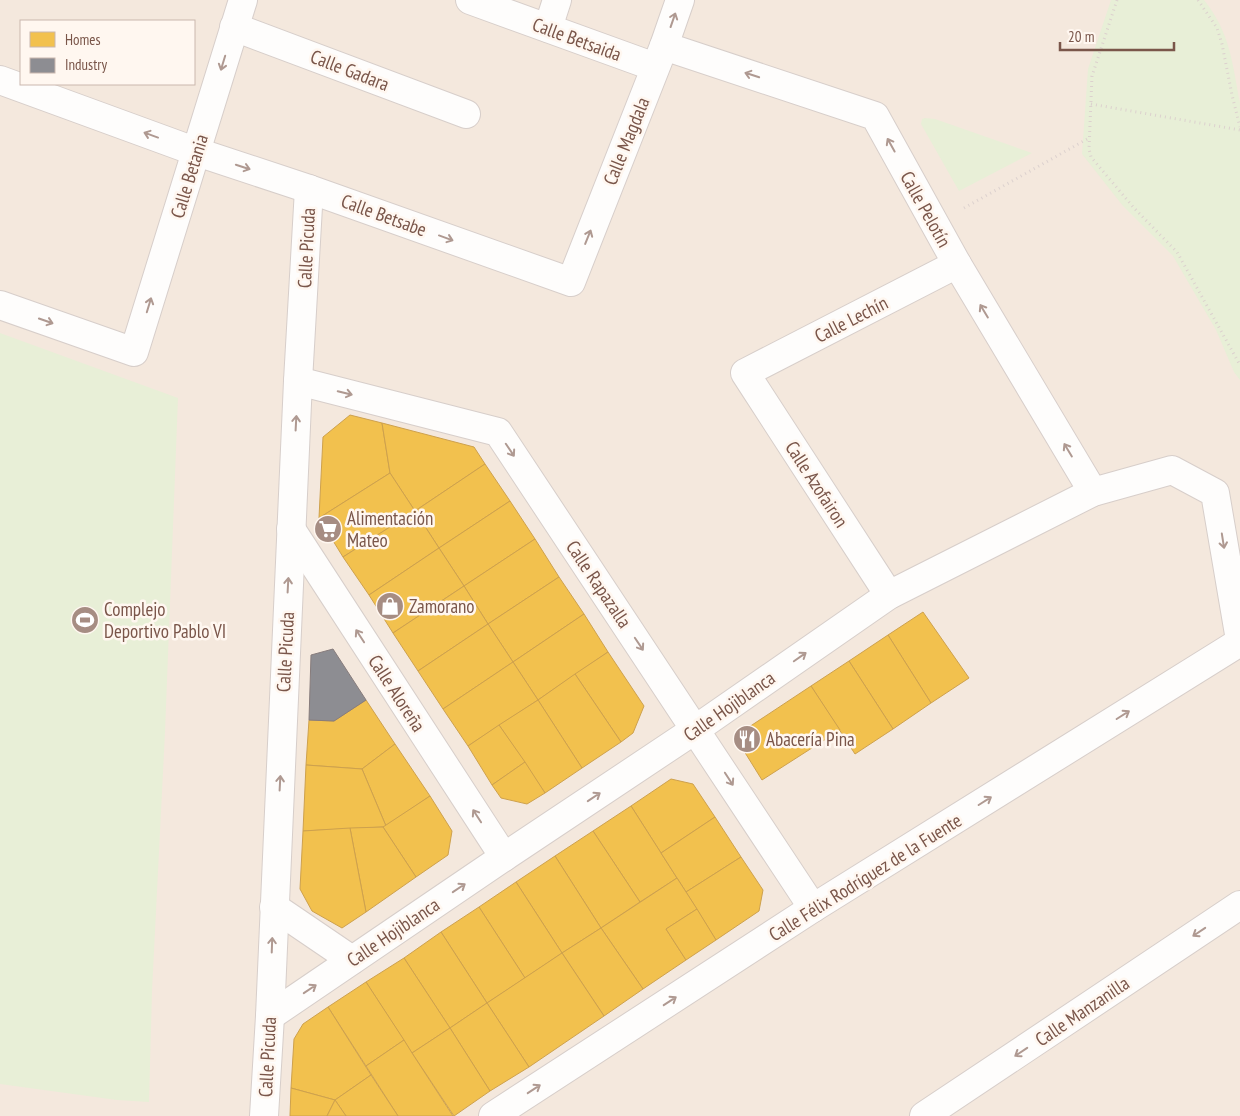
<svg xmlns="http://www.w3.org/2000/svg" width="1240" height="1116" viewBox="0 0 1240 1116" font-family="'PT Sans Narrow',sans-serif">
<rect width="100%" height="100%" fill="#f8f3ed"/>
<!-- residential -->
<path fill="#f4e8dd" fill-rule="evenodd" d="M0,0H1240V1116H0ZM21,21H194V84H21Z"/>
<!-- green -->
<g fill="#e8efd7">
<path d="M1111,0H1204C1231,34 1232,63 1240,103V380L1234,372L1216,330L1173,256L1123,206L1082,154L1088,69Z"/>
<polygon points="925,118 935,119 1032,153 959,191 921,124 922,119"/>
<polygon points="0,333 178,398 165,732 152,991 149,1102 117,1100 0,1084"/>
</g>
<!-- homes -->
<g fill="#f2c14e" stroke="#cea14d">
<polygon points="350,415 382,423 390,473 319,518 323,437"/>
<polygon points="382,423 474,447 485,464 415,511 390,473"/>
<polygon points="485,464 510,501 439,548 415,511"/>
<polygon points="390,473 415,511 343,557 319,518"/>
<polygon points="510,501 535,539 464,586 439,548"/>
<polygon points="415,511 439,548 369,595 343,557"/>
<polygon points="535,539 559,577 488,624 464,586"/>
<polygon points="439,548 464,586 393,633 369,595"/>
<polygon points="559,577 584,614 513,662 488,624"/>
<polygon points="464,586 488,624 418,671 393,633"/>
<polygon points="923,612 969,678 931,703 888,635"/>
<polygon points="584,614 608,652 538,700 513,662"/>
<polygon points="488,624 513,662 443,709 418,671"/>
<polygon points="888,635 931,703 893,729 849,661"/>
<polygon points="608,652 644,706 633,733 621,742 575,674"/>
<polygon points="849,661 893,729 855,754 811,686"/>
<polygon points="513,662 538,700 468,746 443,709"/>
<polygon points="575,674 621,742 582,768 538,700"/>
<polygon points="811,686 840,730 762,780 744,751 749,727"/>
<polygon points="366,700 395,744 362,769 306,765 309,720 334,721"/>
<polygon points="538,700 582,768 545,793 499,725"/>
<polygon points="499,725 525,762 492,785 468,746"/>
<polygon points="395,744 430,796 386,826 362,769"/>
<polygon points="525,762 545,793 527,804 501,798 492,785"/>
<polygon points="306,765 362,769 386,826 383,827 303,831"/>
<polygon points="671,779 693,784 715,817 661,853 631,806"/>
<polygon points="430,796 452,831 448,855 416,877 383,827"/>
<polygon points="631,806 677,878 640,902 593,831"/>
<polygon points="715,817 741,857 686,892 661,853"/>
<polygon points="383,827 416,877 366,912 350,828"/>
<polygon points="350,828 366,912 342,928 312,911 300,889 303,831"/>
<polygon points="593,831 640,902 601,928 555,856"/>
<polygon points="555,856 601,928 562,953 516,882"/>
<polygon points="741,857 763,890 759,911 716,940 686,892"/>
<polygon points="677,878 697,909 666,929 686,960 643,989 601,928"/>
<polygon points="516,882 562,953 525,978 479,907"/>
<polygon points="479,907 525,978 487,1003 441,932"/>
<polygon points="697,909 716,940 686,960 666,929"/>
<polygon points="601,928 643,989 604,1016 562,953"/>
<polygon points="441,932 487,1003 450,1028 404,958"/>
<polygon points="562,953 604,1016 529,1067 487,1003"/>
<polygon points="404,958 450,1028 412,1053 366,982"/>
<polygon points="366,982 404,1040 366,1066 328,1007"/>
<polygon points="487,1003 529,1067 490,1091 450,1028"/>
<polygon points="328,1007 371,1075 335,1100 291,1088 294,1039 303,1024"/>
<polygon points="450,1028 490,1091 454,1116 412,1053"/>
<polygon points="404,1040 412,1053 453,1116 398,1116 366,1066"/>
<polygon points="371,1075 398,1116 346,1116 335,1100"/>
<polygon points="291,1088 335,1100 327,1116 290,1116"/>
<polygon points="335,1100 346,1116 327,1116"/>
</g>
<!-- industry -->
<polygon fill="#8d8d92" stroke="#877c7c" points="333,649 366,700 334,721 309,720 311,655"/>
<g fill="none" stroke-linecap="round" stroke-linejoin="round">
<!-- street casing -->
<g stroke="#d7ceca" stroke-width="30">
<g id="street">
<polyline points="470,0 655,67"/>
<polyline points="234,27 466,114"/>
<polyline points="548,28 557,0"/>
<polyline points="664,46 875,116 957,264 1093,492"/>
<polyline points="0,80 197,152 309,189 571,282 664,46 680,0"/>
<polyline points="0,305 134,352 243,0"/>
<polyline points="298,381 498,432 813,908"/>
<polyline points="291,529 504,857"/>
<polyline points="889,595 745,373 957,264"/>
<polyline points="274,907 352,960"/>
<polyline points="270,1016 504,857 696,729 889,595 1093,492 1172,470 1215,493 1240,640"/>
<polyline points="264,1116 270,1016 298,381 309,189"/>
<polyline points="493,1116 813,908 1240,642"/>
<polyline points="924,1116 1240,905"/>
</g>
</g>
<!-- path -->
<g stroke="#dcd1ce" stroke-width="3" stroke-dasharray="1 4" stroke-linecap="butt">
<polyline points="1117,0 1092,76 1089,149 1091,157 1134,208 1177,252 1240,365"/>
<polyline points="1198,0 1217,28 1222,44 1232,95 1240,127"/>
<polyline points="1091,104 1240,130"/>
<polyline points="964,208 1089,138"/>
</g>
<!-- street -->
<use href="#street" stroke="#fefdfc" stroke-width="28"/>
</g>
<!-- one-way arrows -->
<defs><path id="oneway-shaft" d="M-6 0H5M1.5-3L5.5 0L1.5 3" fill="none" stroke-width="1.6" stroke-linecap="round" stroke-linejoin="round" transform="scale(1.25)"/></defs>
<g stroke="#af9991">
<use href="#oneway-shaft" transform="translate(673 20) rotate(-71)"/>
<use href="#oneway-shaft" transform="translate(223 63) rotate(107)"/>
<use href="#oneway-shaft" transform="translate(752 75) rotate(-162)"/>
<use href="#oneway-shaft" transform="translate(151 135) rotate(-160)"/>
<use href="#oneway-shaft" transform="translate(891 145) rotate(-119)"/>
<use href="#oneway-shaft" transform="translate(243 167) rotate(18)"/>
<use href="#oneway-shaft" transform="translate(588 237) rotate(-68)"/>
<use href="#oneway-shaft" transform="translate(446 238) rotate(20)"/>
<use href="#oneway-shaft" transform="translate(149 305) rotate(-73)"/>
<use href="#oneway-shaft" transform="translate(984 311) rotate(-121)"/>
<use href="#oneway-shaft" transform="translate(46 321) rotate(19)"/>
<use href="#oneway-shaft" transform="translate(345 393) rotate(14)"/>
<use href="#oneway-shaft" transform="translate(296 423) rotate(-87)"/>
<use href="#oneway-shaft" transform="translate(510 450) rotate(56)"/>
<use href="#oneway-shaft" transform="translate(1068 450) rotate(-121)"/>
<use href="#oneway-shaft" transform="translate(1223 541) rotate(81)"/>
<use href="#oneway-shaft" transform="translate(288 585) rotate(-87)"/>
<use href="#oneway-shaft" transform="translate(360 636) rotate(-123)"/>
<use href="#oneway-shaft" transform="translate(639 644) rotate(56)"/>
<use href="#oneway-shaft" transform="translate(800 657) rotate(-35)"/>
<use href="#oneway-shaft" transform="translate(1123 715) rotate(-32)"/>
<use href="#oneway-shaft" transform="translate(729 779) rotate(57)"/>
<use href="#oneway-shaft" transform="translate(280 783) rotate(-87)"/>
<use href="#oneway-shaft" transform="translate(594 797) rotate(-34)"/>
<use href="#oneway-shaft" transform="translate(985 801) rotate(-32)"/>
<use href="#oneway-shaft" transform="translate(477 816) rotate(-123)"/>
<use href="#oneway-shaft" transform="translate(459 888) rotate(-34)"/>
<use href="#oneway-shaft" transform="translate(1199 932) rotate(146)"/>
<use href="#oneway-shaft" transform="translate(272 945) rotate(-88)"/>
<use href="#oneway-shaft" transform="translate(310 989) rotate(-34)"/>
<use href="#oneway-shaft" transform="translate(670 1001) rotate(-33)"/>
<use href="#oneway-shaft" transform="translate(1021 1052) rotate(146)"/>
<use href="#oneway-shaft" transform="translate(534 1089) rotate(-33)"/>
</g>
<!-- icons -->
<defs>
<g id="supermarket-disc" transform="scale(1.4375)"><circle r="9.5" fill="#a68d83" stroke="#fff7f0"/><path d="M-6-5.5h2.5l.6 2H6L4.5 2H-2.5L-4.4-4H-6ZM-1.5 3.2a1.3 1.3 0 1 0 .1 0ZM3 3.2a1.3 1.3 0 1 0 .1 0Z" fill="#fff"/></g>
<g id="shop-disc" transform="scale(1.4375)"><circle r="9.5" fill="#a68d83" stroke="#fff7f0"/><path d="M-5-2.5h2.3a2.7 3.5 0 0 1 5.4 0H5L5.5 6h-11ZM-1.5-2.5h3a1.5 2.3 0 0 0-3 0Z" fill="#fff"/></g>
<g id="stadium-disc" transform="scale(1.4375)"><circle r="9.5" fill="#a68d83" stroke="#fff7f0"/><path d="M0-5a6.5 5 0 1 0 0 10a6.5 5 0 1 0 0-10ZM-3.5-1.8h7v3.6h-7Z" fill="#fff"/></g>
<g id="restaurant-disc" transform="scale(1.4375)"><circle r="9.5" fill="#a68d83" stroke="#fff7f0"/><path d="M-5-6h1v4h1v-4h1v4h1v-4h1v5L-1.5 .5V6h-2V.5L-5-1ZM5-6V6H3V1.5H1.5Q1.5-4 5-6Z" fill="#fff"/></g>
</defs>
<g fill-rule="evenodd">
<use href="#supermarket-disc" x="328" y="529"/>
<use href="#shop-disc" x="390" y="606"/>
<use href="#stadium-disc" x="85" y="620"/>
<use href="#restaurant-disc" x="747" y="739"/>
</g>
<g text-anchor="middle" stroke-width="5" stroke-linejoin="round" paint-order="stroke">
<!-- street labels -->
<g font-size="19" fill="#7a564a" stroke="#fff7f0">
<text transform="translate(577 39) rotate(20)" y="7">Calle Betsaida</text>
<text transform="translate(350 70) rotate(21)" y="7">Calle Gadara</text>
<text transform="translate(626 141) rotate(-68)" y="7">Calle Magdala</text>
<text transform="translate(189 176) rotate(-73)" y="7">Calle Betania</text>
<text transform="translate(926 209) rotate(61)" y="7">Calle Pelotín</text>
<text transform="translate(384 215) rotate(20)" y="7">Calle Betsabe</text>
<text transform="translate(306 248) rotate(-87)" y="7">Calle Picuda</text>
<text transform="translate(851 319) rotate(-27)" y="7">Calle Lechín</text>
<text transform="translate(817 484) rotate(57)" y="7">Calle Azofairon</text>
<text transform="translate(599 584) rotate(56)" y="7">Calle Rapazalla</text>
<text transform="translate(285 652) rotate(-87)" y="7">Calle Picuda</text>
<text transform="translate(397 693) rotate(57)" y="7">Calle Aloreña</text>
<text transform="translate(729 706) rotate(-35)" y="7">Calle Hojiblanca</text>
<text transform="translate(865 877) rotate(-32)" y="7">Calle Félix Rodríguez de la Fuente</text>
<text transform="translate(393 932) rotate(-34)" y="7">Calle Hojiblanca</text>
<text transform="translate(1082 1011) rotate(-34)" y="7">Calle Manzanilla</text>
<text transform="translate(267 1057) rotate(-87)" y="7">Calle Picuda</text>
</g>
<!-- poi labels -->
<g font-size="19" fill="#7a564a" stroke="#fff7f0" text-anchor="start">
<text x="347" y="525">Alimentación<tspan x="347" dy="22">Mateo</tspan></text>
<text x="409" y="613">Zamorano</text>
<text x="104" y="616">Complejo<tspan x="104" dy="22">Deportivo Pablo VI</tspan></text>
<text x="766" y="746">Abacería Pina</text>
</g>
</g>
<!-- legend -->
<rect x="20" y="20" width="175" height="65" fill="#fff7f0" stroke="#cab7ae"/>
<rect x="30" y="32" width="25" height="15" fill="#f2c14e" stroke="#cab7ae"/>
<text x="65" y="45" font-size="15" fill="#7a564a">Homes</text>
<rect x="30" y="58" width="25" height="15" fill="#8d8d92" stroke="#cab7ae"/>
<text x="65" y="70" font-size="15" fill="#7a564a">Industry</text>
<!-- scale -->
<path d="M1060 42v8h114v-8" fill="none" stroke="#7a564a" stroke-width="2.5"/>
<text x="1068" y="42" font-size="15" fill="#7a564a" stroke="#fff7f0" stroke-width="4" paint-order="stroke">20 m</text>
</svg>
